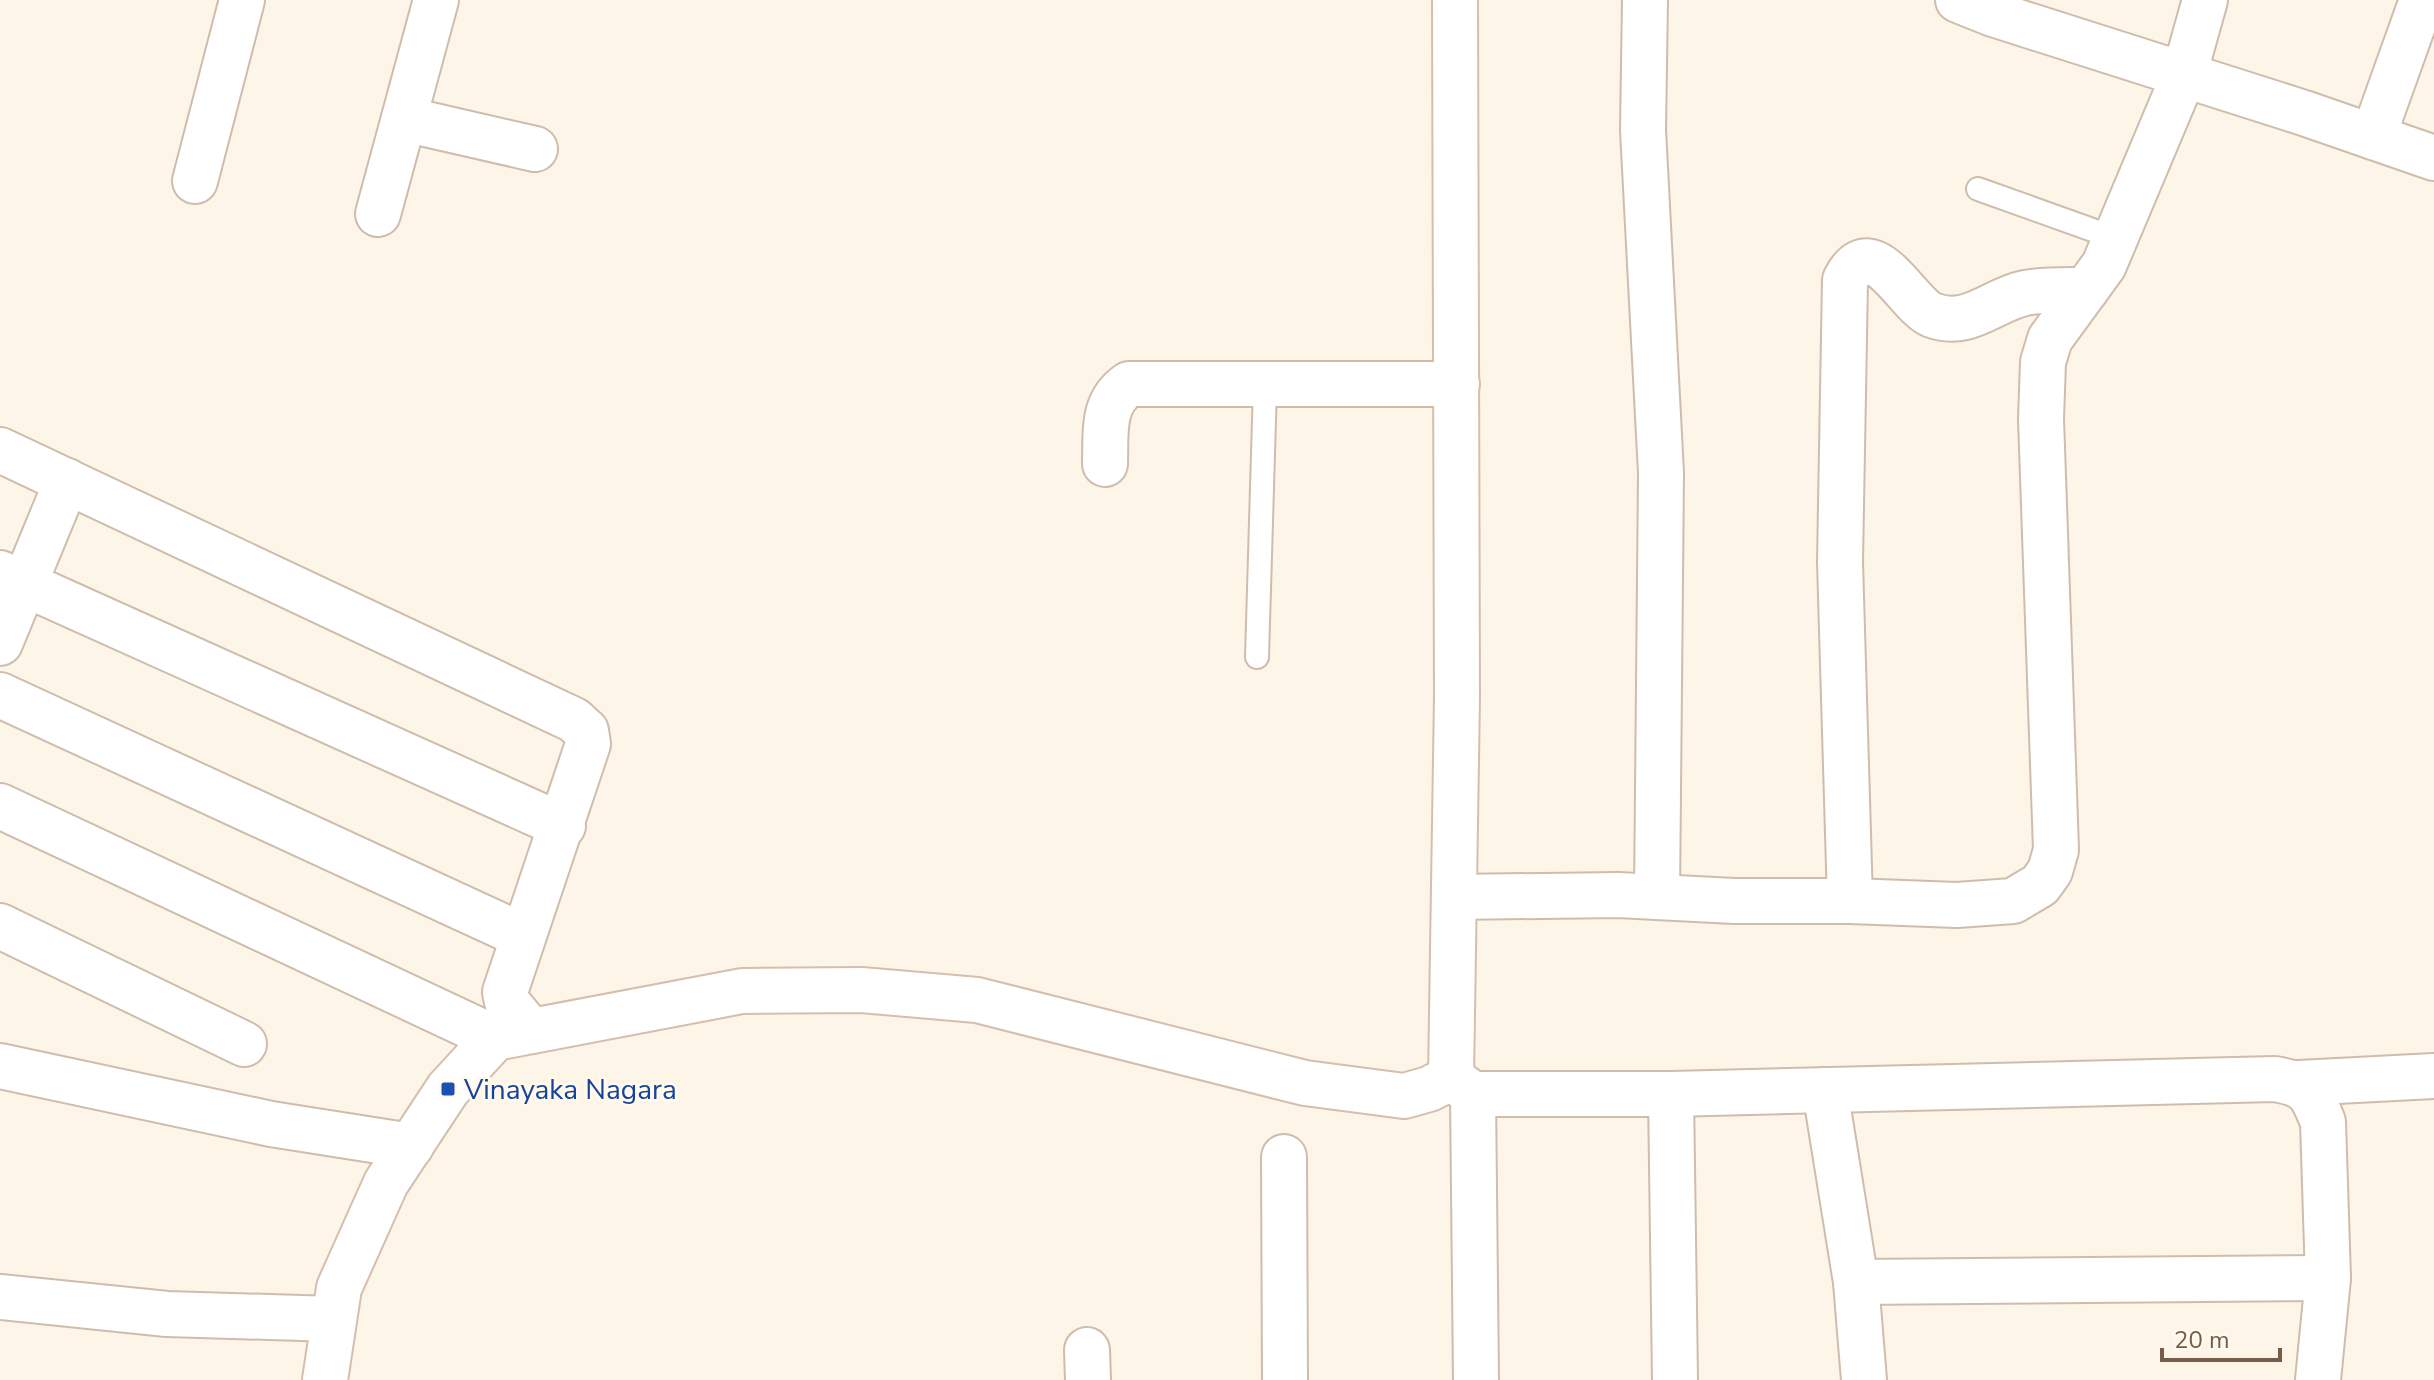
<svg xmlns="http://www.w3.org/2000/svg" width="2434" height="1380" viewBox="0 0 2434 1380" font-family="'Nunito Sans',sans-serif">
<rect width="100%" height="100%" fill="#fdf5e7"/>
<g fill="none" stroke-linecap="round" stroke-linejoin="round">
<!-- lane casing -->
<g stroke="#cfbdac" stroke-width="26">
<g id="lane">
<polyline points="1978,189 2115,238"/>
<polyline points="1257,657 1265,386"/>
</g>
</g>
<!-- street casing -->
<g stroke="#cfbdac" stroke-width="48">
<g id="street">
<polyline points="1645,0 1643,130 1661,473 1657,897"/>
<polyline points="1958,0 1993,14 2304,113 2434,158"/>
<polyline points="404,119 535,149"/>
<polyline points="2373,137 2422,0"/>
<polyline points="195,181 242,0"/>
<polyline points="378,214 436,0"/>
<polyline points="0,450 574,720 586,731 588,744 505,992 507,1002 531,1031"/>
<path d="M1105,464C1106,433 1101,403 1129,384H1457"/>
<polyline points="0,573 563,826"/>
<polyline points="0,643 67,481"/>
<polyline points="0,695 523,936"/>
<polyline points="0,806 495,1038"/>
<polyline points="1454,897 1618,895 1734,901 1850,901 1957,905 2013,901 2040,885 2050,871 2056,850 2041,419 2043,362 2050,339 2104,265 2184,75 2205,0"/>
<path d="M1850,901L1840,562L1845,280C1872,226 1907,305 1932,315C1968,329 1992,300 2025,293C2045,289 2066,290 2086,290"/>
<polyline points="0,926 244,1044"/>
<polyline points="0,1066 271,1124 411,1146"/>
<path d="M1451,1078L1473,1094H1671L2275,1079C2308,1085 2311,1092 2323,1122L2328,1278L2318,1380"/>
<polyline points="2299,1083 2434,1076"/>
<polyline points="1825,1090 1856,1282 1864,1380"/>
<polyline points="1473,1094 1476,1380"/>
<polyline points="1671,1094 1675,1380"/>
<polyline points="1284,1157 1285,1380"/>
<polyline points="1856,1282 2328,1278"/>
<polyline points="0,1297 167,1314 334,1319"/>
<polyline points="1087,1350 1088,1380"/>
</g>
</g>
<!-- secondary casing -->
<g stroke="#d5bfac" stroke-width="48">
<polyline id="secondary" points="325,1380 339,1288 386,1183 448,1089 495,1038 742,991 861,990 977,1000 1305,1083 1404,1096 1429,1089 1451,1078 1457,696 1455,0"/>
</g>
<!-- lane -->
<use href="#lane" stroke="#fff" stroke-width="22"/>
<!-- street -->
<use href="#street" stroke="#fff" stroke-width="44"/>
<!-- secondary -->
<use href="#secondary" stroke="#fff" stroke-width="44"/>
</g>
<!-- markers -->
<rect fill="#1a4fb4" stroke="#fff9ee" stroke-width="3" x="440" y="1081" width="16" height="16" rx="4"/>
<g text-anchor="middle" stroke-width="6" stroke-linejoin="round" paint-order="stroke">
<!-- transit labels -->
<g font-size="28" fill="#164399" stroke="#fff9ee" text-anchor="start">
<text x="464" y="1099">Vinayaka Nagara</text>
</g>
</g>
<!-- scale -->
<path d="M2162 1348v12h118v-12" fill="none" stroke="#785c4a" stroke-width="4"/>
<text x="2174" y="1348" font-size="24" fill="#785c4a" stroke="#fff9ee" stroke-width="6" paint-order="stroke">20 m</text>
</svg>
